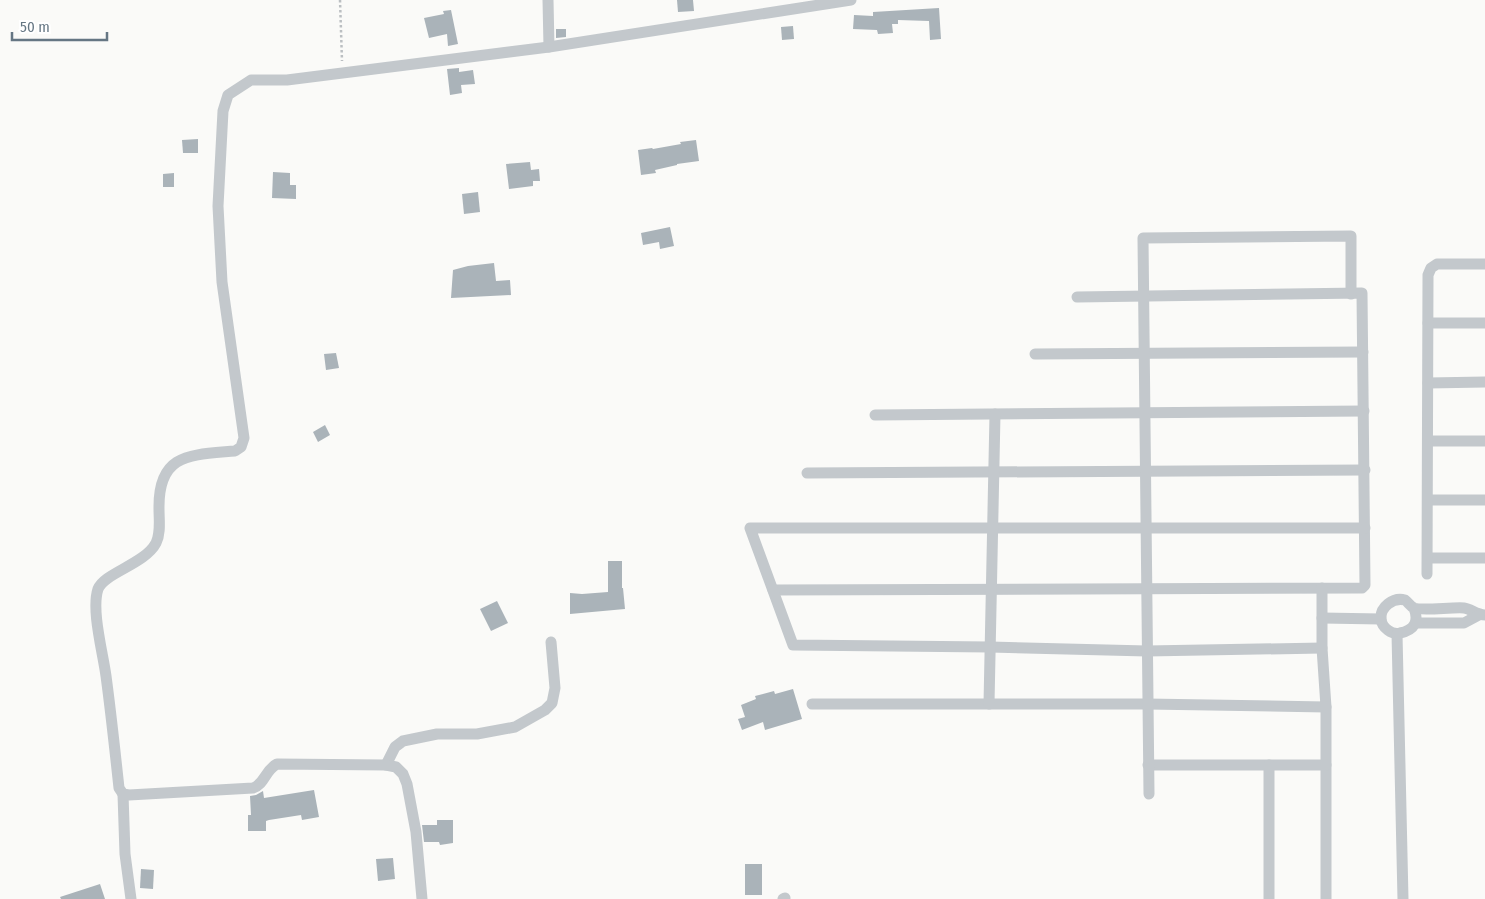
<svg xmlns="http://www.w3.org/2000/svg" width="1485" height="899" viewBox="0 0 1485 899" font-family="'Fira Sans Condensed',sans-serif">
<rect width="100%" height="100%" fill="#fafaf8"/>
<!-- building -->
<g fill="#aab3b9">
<polygon points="677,0 693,0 694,11 678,12"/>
<polygon points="939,8 941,39 930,40 929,21 898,20 898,24 892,24 893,33 878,34 877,30 853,29 854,15 873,16 873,12"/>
<polygon points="451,10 458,44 448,46 447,34 429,38 424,18 444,14 443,11"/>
<polygon points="793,26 794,39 782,40 781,27"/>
<polygon points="556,29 566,29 566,37 556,38"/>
<polygon points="459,68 459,72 473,70 475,84 461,85 462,93 450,95 447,69"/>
<polygon points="198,139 198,153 183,153 182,140"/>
<polygon points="696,140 699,161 677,164 677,165 655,170 656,173 641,175 638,150 652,148 653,149 681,144 680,142"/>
<polygon points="530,162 531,170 539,169 540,181 533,181 533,186 509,189 506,164"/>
<polygon points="273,172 290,173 290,185 296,185 296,199 272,198"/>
<polygon points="174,173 174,187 163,187 163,174"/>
<polygon points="478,192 480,212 464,214 462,194"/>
<polygon points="670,227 674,246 660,249 659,242 643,245 641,233"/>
<polygon points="494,263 496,281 510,280 511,295 451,298 453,270 468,266"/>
<polygon points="336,353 339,368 326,370 324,354"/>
<polygon points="325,425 330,435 318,442 313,432"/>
<polygon points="608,561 622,561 622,588 623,588 625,609 570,614 570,593 582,594 608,592"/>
<polygon points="497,601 508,623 491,631 480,609"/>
<polygon points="793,689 802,719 765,730 763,722 742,730 738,719 745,717 741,705 756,699 755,696 774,691 775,694"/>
<polygon points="314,790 319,817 302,820 301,815 269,820 266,821 266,831 248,831 248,815 251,815 250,796 256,795 263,791 264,798"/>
<polygon points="437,820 453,820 453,843 440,845 439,842 424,842 422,825 437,825"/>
<polygon points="393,858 395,879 378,881 376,859"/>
<rect x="745" y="864" width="17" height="31"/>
<polygon points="141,869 154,870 153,889 140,888"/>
<polygon points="100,884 105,899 61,899 60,897"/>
</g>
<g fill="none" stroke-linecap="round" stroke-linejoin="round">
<!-- path -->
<polyline stroke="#bbbfc2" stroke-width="2.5" stroke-dasharray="2.5 2.5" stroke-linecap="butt" points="340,0 342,61"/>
<!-- street -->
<g stroke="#c3c8cc" stroke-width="11">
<polyline points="548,0 549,47"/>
<polyline points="1428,323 1485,323"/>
<polyline points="1035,354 1363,352"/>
<polyline points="1428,383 1485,382"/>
<polyline points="875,415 1364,411"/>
<polyline points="1428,441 1485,441"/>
<polyline points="807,473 1365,470"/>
<polyline points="1428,500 1485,500"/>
<polyline points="1428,558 1485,558"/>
<polyline points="1427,574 1428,275 1431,268 1437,264 1485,264"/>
<polyline points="773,590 1362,588 1365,585 1362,293 1077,297"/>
<path d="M1414,608C1419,621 1415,630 1400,633C1392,635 1382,628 1381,619C1380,607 1393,597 1405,600C1408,602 1410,606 1414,608C1421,611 1453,607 1464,608C1471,609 1477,615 1485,615"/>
<polyline points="1322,618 1381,619"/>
<polyline points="1416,623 1464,623 1479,615"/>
<polyline points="1397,634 1403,899"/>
<polyline points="1322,648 1147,651 990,647 793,645 750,528 1365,528"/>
<polyline points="812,704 1147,704 1326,707 1322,648 1322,588"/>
<polyline points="989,704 995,414"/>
<polyline points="1326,707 1326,899"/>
<polyline points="386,765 395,747 403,741 437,734 477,734 515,727 545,710 552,703 555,688 551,642"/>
<polyline points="1148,765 1326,765"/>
<polyline points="123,794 125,854 131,899"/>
<polyline points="1149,794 1143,238 1351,236 1351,294"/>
<path d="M422,899L416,832L407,784L403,774L396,767L386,765L277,764C265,770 265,784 253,788L129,795L123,794L119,788C115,751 111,713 106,676C103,653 91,610 98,589C104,573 145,564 156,543C161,533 159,520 159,509C158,453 190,455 235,451L241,447L244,438L222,282L218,206L223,111L228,95L251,80H287L549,47L851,0"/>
<polyline points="783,899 785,898"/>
<polyline points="1269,899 1269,765"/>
</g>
</g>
<!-- scale -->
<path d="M12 32v8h95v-8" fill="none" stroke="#657683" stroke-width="2.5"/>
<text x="20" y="32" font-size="15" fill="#657683" stroke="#ffffff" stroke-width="4" paint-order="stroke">50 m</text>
</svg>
